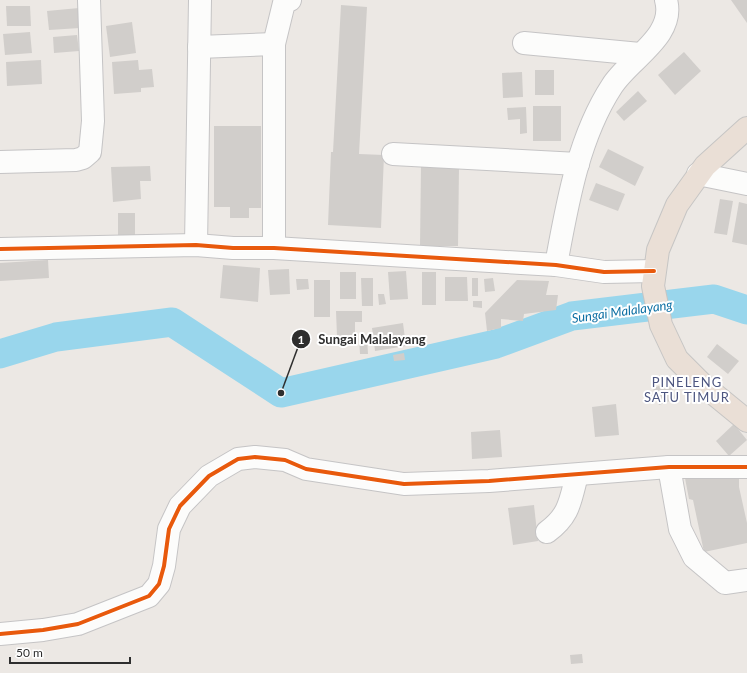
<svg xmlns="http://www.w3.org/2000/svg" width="747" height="673" viewBox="0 0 747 673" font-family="Lato,sans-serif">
<rect width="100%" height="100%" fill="#ece8e4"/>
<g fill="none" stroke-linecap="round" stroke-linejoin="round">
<!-- river -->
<polyline stroke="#99d6ec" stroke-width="29" points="0,354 56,337 172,322 281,393 496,344 572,316 714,299 747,310"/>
</g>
<!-- building -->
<g fill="#d1cecb">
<polygon points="731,0 747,0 747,23"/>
<polygon points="341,5 367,7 359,154 384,155 381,228 328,225 331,152 333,152"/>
<polygon points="6,6 30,6 31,26 7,26"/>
<polygon points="79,8 80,28 49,30 47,11"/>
<polygon points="132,22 136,53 110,57 106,26"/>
<polygon points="30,32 32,53 5,55 3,34"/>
<polygon points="77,35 79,51 54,53 53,37"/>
<polygon points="684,52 701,71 675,95 658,75"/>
<polygon points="41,60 42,84 7,86 6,62"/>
<polygon points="138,60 139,70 152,69 154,87 141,88 141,92 114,94 112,62"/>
<rect x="535" y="70" width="19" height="25"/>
<polygon points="522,72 523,97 503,98 502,73"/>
<polygon points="638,91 647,101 624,121 616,112"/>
<rect x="533" y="106" width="28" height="35"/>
<polygon points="526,107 527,133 520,134 520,119 508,120 507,108"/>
<polygon points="214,126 261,126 261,208 249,208 249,218 230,218 230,207 214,207"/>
<polygon points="608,149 644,167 635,186 599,167"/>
<polygon points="150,166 151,181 140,181 141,199 113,202 111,167"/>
<polygon points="421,166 459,167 458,246 420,246"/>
<polygon points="596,183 625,194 618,211 589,200"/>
<polygon points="720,199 733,201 727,235 714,233"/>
<polygon points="739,202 747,204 747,245 732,242"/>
<rect x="118" y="213" width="17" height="22"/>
<polygon points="48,260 49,278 0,281 0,263"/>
<polygon points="223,265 260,268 258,302 220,298"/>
<polygon points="289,269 290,294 270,295 268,270"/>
<polygon points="406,271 408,299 390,300 388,272"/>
<rect x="340" y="272" width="16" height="27"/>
<rect x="422" y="272" width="14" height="33"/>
<polygon points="445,277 467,277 468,301 445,301"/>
<polygon points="361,278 373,278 373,306 362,306"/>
<rect x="472" y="278" width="6" height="18"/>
<polygon points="493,278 495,291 485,292 484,279"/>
<polygon points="296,279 308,279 309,289 297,290"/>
<rect x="314" y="280" width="16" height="37"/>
<polygon points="517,280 549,281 546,295 558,295 556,310 524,314 523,321 501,319 501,328 487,331 485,313"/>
<polygon points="378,294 384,294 386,304 379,305"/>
<polygon points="473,301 482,301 482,308 473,307"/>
<polygon points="336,311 362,311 362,322 355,322 355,335 337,336"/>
<polygon points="403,323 406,346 375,351 372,328"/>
<polygon points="359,338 367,338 368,354 360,354"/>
<polygon points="334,340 346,340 346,346 333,346"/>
<polygon points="717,344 739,361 728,374 707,357"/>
<polygon points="404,353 405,360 394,361 393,355"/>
<polygon points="670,382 676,399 659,405 653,388"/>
<polygon points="616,404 619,435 595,437 592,407"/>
<polygon points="734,424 747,440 729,456 716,441"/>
<polygon points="500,430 502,457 472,459 471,432"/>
<polygon points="684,473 739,476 739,487 747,523 747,543 704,552 693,500 689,499"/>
<polygon points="534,505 538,541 513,545 508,508"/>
<polygon points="582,654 583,663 571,664 570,655"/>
</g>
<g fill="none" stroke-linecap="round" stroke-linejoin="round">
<!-- minor casing -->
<g stroke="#c5c4c5" stroke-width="24">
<g id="minor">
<polyline points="524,43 640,54"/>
<polyline points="199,47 274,44"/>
<polyline points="393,154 578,164"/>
<polyline points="0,162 76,160 83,158 90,152 93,121 89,0"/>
<polyline points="698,174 747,184"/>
<polyline points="196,245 200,0"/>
<polyline points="274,248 274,44 284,3 290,0"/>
<polyline points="0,249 196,245 233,248 274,248 556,265 604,272 654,271"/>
<path d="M556,265C567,205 578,138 612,86C629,59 676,36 666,0"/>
<polyline points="669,467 680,529 694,557 725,583 747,580"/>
<path d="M547,532C570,515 570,501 577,475"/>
<polyline points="0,634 43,630 78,624 149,596 159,584 164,566 169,529 180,506 209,476 238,459 255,457 285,460 306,469 404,484 489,481 669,467 747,467"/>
</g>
</g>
<!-- highway casing -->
<g stroke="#c6c5c4" stroke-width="24">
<polyline id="highway" points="747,128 705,166 677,205 658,250 653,286 661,325 677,359 703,385 747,421"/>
</g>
<!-- minor -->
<use href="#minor" stroke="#fcfcfb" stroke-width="22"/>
<!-- highway -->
<use href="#highway" stroke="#eadfd6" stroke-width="22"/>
<!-- cycleway casing -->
<g stroke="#fff" stroke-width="6">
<g id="cycleway">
<polyline points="0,249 196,245 233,248 274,248 556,265 604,272 654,271"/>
<polyline points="0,634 43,630 78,624 149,596 159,584 164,566 169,529 180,506 209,476 238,459 255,457 285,460 306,469 404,484 489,481 669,467 747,467"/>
</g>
</g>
<!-- cycleway -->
<use href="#cycleway" stroke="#e8590c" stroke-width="4"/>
</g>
<g text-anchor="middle" stroke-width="4" stroke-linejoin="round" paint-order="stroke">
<!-- water labels -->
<g font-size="13" font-style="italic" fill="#0d6fa3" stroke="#fff">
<text transform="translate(622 311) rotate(-8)" y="5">Sungai Malalayang</text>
</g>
<!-- neighbourhood labels -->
<g font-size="13" letter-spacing="1" fill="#4d5680" stroke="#fff">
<text x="687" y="387">PINELENG<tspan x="687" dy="15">SATU TIMUR</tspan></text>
</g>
</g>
<!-- callouts -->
<path fill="none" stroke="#2e2e2e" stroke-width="1.5" d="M281 393L301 339"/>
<g fill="#2e2e2e" stroke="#fff" stroke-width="1.5">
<circle cx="281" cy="393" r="4"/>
<circle cx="301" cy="339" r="10"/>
</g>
<g font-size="12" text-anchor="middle" font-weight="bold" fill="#fff">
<text x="301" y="344">1</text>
</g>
<g font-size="13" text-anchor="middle" font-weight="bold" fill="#2e2e2e" stroke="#fff" stroke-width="4" stroke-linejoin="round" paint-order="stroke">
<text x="372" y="344">Sungai Malalayang</text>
</g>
<!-- scale -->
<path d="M10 657v6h120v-6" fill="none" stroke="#2e2e2e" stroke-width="2"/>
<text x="16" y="657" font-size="12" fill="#2e2e2e" stroke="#ffffff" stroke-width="3" paint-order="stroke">50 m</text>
</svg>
